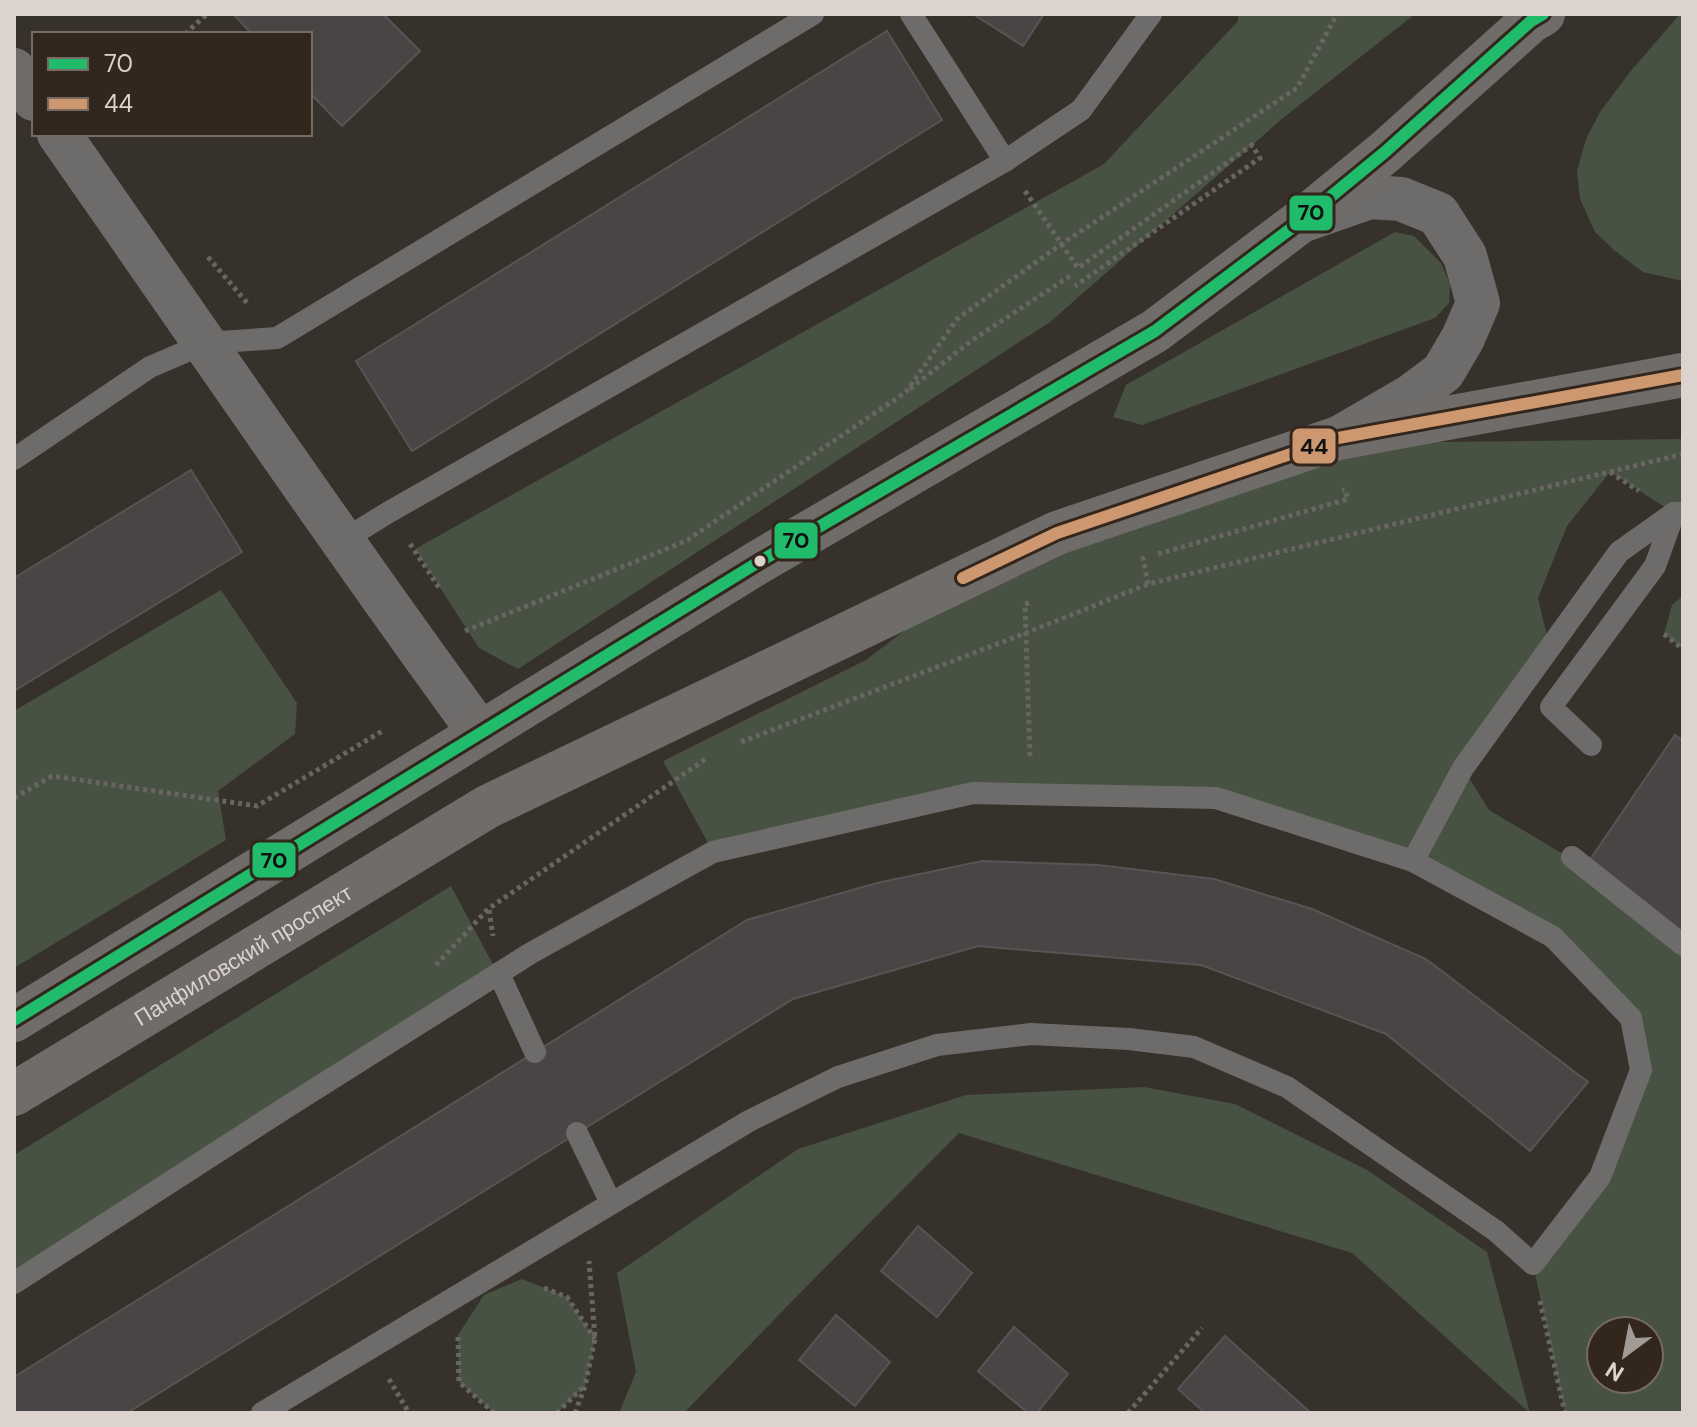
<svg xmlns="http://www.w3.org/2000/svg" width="1697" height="1427" viewBox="0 0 1697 1427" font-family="'DM Sans',sans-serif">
<rect width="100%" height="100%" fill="#37312c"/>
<!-- green -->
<g fill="#475242" fill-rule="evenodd">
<polygon points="1238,14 1415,14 1283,118 1050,322 518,669 479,648 415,549 1104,164 1238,21"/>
<polygon points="1680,14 1683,14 1683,281 1643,272 1614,250 1595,232 1580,199 1577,171 1586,139 1600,112 1630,72"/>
<polygon points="1395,232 1414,236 1441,263 1450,284 1449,303 1435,318 1142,425 1113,417 1126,385"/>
<path d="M1683,439V513H1674L1610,472L1567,526L1538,598L1550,649L1463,768L1489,810L1585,867L1683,945V1413H1565L1533,1264L1600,1177L1641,1070L1631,1018L1553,937L1413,861L1216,798L972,797L713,852L663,761L866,660L934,608L1091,536L1316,458L1439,442ZM1601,1331H1649V1379H1601Z"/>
<polygon points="221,590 297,703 295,734 218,791 226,840 14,968 14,711"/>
<polygon points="1683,596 1683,649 1664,634 1672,605"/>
<polygon points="451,886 503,983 398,1043 14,1295 14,1155"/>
<polygon points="1144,1087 1235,1104 1367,1170 1487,1252 1530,1413 1352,1253 959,1133 798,1295 684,1413 619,1413 636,1372 617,1273 798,1149 966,1095"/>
<polygon points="522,1279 567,1297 595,1339 585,1386 557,1413 494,1413 459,1382 458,1335 484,1295"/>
</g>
<!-- building -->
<g fill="#494545" stroke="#595454" stroke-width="2">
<polygon points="233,14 383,14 420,51 342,126 310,93 310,34 252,34"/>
<polygon points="973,14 1044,14 1023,46"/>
<polygon points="887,31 942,120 412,451 356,361"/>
<polygon points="191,470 242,552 14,691 14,578"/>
<polygon points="1675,735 1683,741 1683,945 1585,867"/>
<polygon points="982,861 1098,865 1214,879 1312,909 1426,959 1588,1082 1530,1151 1386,1034 1201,965 978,946 793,999 127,1413 14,1413 14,1377 747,920 877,883"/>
<polygon points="918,1226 972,1273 937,1317 881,1271"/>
<polygon points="836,1315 890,1362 855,1406 799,1360"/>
<polygon points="1014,1327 1068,1374 1037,1413 1028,1413 978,1371"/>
<polygon points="1225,1336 1311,1413 1205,1413 1178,1389"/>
</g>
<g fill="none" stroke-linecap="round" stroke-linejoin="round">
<!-- path -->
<g stroke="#696563" stroke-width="5" stroke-dasharray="4 4" stroke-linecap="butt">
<polyline points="185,34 207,14"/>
<polyline points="1025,191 1078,268 1252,145 1260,158 1075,286"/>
<polyline points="208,257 248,304"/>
<polyline points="910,389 971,341 1073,274"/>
<polyline points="1610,472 1639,491"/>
<polyline points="410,544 440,589"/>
<polyline points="1158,554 1348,499 1345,490 1342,490"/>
<polyline points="1148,584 1143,558 1148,557"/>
<polyline points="1029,603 1025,604 1030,758"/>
<polyline points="465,631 686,541 906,392 957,319 1060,245 1297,88 1337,14"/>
<polyline points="1664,634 1683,649"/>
<polyline points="741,742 1026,633 1148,584 1683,454"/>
<polyline points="14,798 52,776 257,806 384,730"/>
<polyline points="489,910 493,936"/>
<polyline points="436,965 488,909 707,758"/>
<polyline points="544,1288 567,1297 595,1339"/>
<polyline points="1540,1301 1565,1413"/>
<polyline points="458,1337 459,1382 494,1413"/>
<polyline points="389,1379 409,1413"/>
<polyline points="557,1413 582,1388"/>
<polyline points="575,1413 585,1386 595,1339 589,1261"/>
<polyline points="1128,1413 1202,1328"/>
</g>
<!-- lane -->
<g stroke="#6e6c6b" stroke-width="22">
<polyline points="911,14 1005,161"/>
<polyline points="14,459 150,367 206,343 277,338 813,14"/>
<polyline points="342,541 389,512 1005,161 1081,110 1151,14"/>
<polyline points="1591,745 1551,707 1655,566 1674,513"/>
<polyline points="1572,857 1683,945"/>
<polyline points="1413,861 1463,768 1619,552 1674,513 1683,513"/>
<polyline points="499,974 535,1052"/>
<polyline points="577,1133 611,1203"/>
<polyline points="14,1283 282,1110 531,953 713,852 973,793 1216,798 1413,861 1553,937 1631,1018 1641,1070 1600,1177 1533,1264 1496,1231 1287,1087 1194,1047 1129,1039 1031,1034 937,1045 838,1077 749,1121 262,1413"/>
</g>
<!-- street -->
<g stroke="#6e6c6b" stroke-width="44">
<polyline points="14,70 34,99"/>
<path d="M59,134C199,334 336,536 480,733"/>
<polyline points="1307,219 1370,197 1401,199 1438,214 1465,256 1478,303 1463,338 1443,372 1411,396 1344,435"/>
</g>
<!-- primary -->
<g stroke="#706c69" stroke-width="44">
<polyline points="14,1020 757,563 1155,331 1301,221 1385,152 1531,21 1543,14"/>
<path id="s1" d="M14,1094L487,807L1057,533L1338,438L1683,375"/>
</g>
<!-- bus-1 casing -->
<g stroke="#32261d" stroke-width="18">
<polyline id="bus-1" points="14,1020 757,563 1155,331 1301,221 1385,152 1531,21 1543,14"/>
</g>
<!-- bus-2 casing -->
<g stroke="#32261d" stroke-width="18">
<polyline id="bus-2" points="963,578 1057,533 1338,438 1683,375"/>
</g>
<!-- bus-1 -->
<use href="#bus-1" stroke="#20bc6c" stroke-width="12"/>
<!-- bus-2 -->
<use href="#bus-2" stroke="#cd976f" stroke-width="12"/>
</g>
<!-- markers -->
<circle fill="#dcd3ce" stroke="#32261d" stroke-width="3" cx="760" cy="561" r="7"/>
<g text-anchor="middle" stroke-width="7" stroke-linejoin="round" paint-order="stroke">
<!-- street labels -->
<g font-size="22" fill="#dcd3ce" stroke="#32261d">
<text dy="8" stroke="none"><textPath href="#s1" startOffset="268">Панфиловский проспект</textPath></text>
</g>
</g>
<g stroke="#32261d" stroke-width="3">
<rect x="1288" y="194" width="46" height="38" rx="8" fill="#20bc6c"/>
<rect x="1291" y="427" width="46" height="38" rx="8" fill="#cd976f"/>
<rect x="773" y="521" width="46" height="39" rx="8" fill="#20bc6c"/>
<rect x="251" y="841" width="46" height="38" rx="8" fill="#20bc6c"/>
</g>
<g font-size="22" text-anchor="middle" font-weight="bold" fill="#111">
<text x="1311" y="220">70</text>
<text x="1314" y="454">44</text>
<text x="796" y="548">70</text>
<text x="274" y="868">70</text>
</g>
<!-- border -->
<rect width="1697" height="1427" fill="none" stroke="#dcd3ce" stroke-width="32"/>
<!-- legend -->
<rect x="32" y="32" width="280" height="104" fill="#32261d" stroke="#766b64" stroke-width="2"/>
<rect x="48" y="58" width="40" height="12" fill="#20bc6c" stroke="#766b64" stroke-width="2"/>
<text x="104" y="72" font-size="24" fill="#dcd3ce">70</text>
<rect x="48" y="98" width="40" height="12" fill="#cd976f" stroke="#766b64" stroke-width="2"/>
<text x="104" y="112" font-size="24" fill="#dcd3ce">44</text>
<!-- north arrow -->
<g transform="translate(1625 1355) rotate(212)"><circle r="38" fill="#32261d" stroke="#766b64" stroke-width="2"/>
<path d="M0-6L14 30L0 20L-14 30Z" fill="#a29a95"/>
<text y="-12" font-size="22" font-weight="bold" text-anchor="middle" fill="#dcd3ce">N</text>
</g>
</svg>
